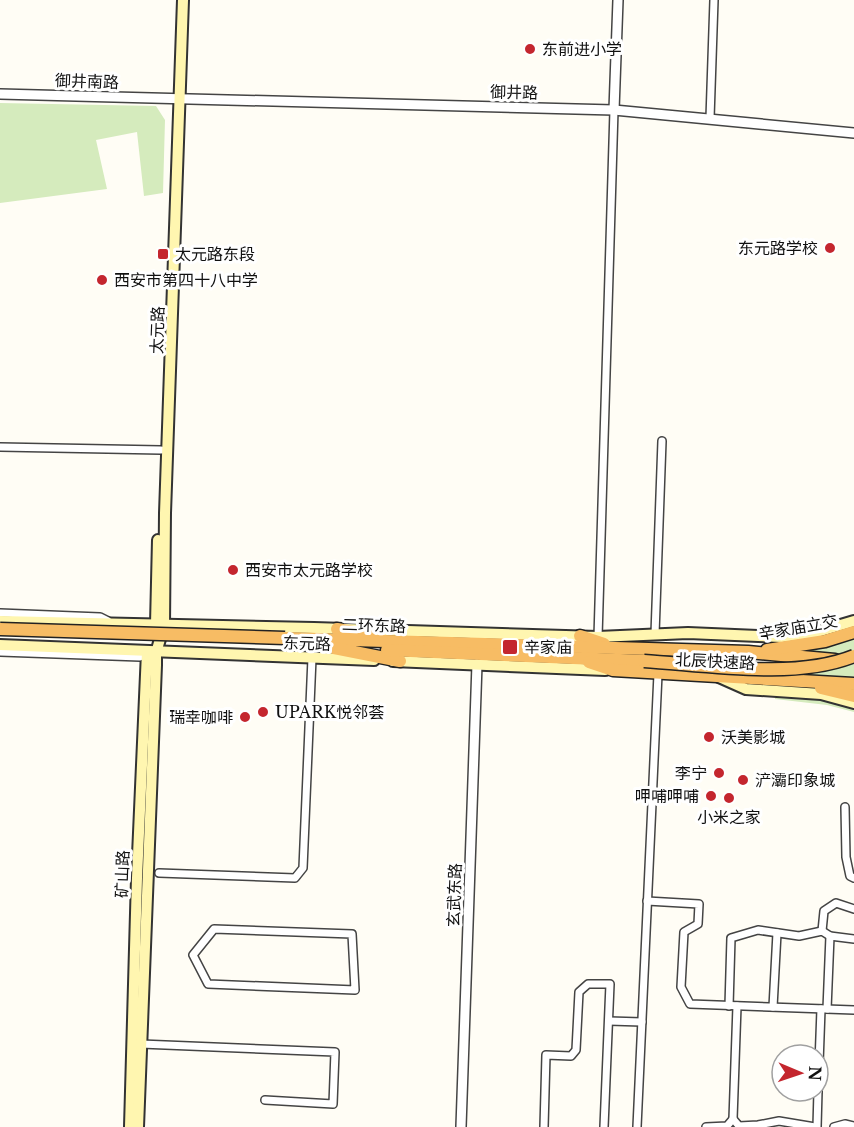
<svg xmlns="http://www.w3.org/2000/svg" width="854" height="1127" viewBox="0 0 854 1127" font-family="'Libre Baskerville','Noto Sans SC',serif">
<rect width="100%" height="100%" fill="#fffdf5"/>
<!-- grass -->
<g fill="#d5ebbd">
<polygon points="0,103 156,106 165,120 163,193 144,196 137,132 96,140 107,189 0,203"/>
<polygon points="854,616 854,712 827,705 775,699 779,627 836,624"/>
</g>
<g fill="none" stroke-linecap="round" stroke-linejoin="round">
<!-- minor casing -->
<g stroke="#444" stroke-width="10">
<g id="minor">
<polyline points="710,118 714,0"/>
<polyline points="0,447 161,450"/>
<polyline points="0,613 100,617 108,621"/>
<polyline points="655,634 662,441"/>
<polyline points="598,637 614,110"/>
<polyline points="0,652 140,657 147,652"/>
<polyline points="845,807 846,857 850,876 854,878"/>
<polyline points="159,873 295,878 303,868 312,658"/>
<polyline points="647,901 699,904 698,924 684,932 681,987 690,1004 854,1010"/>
<polygon points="214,929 352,934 355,990 208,984 193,955"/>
<polyline points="822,931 824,911 836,903 854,909"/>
<polyline points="729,1006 731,938 758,930 799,936 822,931 830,936 854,939"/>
<polyline points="773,1007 777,933"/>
<polyline points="827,1009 830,936"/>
<polyline points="609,1021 642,1022"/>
<polyline points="141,1044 335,1052 333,1104 265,1100"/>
<polyline points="818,1091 821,1009"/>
<polyline points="733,1119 737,1006"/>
<polyline points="544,1127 546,1055 571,1056 576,1050 579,992 588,984 610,984 604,1127"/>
<polyline points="637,1127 658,674"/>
<polyline points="706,1127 727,1126 733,1119 739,1126 758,1125 779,1121 815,1127"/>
<polyline points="817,1127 818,1091"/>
<polyline points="834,1127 845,1124 854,1126"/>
</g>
</g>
<!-- tertiary casing -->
<g stroke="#444" stroke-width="12">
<g id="tertiary">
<polyline points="0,94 614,110 854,133"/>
<polyline points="614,110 618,0"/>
<polyline points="461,1127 477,664"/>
</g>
</g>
<!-- secondary casing -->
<g stroke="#333" stroke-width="14">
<g id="secondary">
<polyline points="0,621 314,628 598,637 688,633 782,637 817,632 854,621"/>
<polyline points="156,624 158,540"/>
<polyline points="0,645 374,660"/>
<polyline points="393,661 605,670"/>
<polyline points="719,677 746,689 821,694 854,703"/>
<polyline points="130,1127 137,878 147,652"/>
<polyline points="138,1127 156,665 156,653 164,625 165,513 183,0"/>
</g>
</g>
<!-- trunk casing -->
<g stroke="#222" stroke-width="15">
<g id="trunk">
<polyline points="337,629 369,635"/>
<polyline points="580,636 604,644"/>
<polyline points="285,638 748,652 835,660"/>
<polyline points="334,648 400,661"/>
<polyline points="387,650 644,661"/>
<polyline points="767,650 825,641 854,632"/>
<polyline points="589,662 613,670 854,684"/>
<polyline points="821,688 854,696"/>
</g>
</g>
<!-- minor -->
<use href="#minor" stroke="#fff" stroke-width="7"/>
<!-- tertiary -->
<use href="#tertiary" stroke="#fff" stroke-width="9"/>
<!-- secondary -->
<use href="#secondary" stroke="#fff6b0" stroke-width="10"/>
<!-- trunk -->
<use href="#trunk" stroke="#f7bc64" stroke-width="12"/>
<!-- trunk-bridge casing -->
<g stroke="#222" stroke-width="15" stroke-linecap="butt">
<g id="trunk-bridge">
<polyline points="0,629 285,638"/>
<path d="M644,661C706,665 795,680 854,656"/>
</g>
</g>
<!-- trunk-bridge -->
<use href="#trunk-bridge" stroke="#f7bc64" stroke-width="12"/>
</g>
<!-- markers -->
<g fill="#c4262e" stroke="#fff" stroke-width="2">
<circle cx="530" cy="49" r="6"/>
<circle cx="830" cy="248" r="6"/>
<rect x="157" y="248" width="12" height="12" rx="3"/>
<circle cx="102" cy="280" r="6"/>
<circle cx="233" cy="570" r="6"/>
<rect x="502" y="639" width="16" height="16" rx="3"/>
<circle cx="263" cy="712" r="6"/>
<circle cx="245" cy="717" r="6"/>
<circle cx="709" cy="737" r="6"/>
<circle cx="719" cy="773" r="6"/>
<circle cx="743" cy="780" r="6"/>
<circle cx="711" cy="796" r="6"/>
<circle cx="729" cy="798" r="6"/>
</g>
<g text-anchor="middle" stroke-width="6" stroke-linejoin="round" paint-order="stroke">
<!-- poi labels -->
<g font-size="16" fill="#111" stroke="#fff" text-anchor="start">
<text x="542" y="55">东前进小学</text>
<text x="818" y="254" text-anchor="end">东元路学校</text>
<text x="175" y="260">太元路东段</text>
<text x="114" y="286">西安市第四十八中学</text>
<text x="245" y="576">西安市太元路学校</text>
<text x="524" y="653">辛家庙</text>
<text x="275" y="718">UPARK悦邻荟</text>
<text x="233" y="723" text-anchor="end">瑞幸咖啡</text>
<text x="721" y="743">沃美影城</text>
<text x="707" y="779" text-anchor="end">李宁</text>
<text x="755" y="786">浐灞印象城</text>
<text x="699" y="802" text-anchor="end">呷哺呷哺</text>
<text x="729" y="823" text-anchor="middle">小米之家</text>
</g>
<!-- street labels -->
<g font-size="16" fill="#111" stroke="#fff">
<text transform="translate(87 81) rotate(2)" y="6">御井南路</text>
<text transform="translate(514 92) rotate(1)" y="6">御井路</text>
<text transform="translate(157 330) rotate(-88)" y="6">太元路</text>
<text transform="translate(374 625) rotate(2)" y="6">二环东路</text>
<text transform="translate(798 627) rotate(-10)" y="6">辛家庙立交</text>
<text transform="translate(307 643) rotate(2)" y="6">东元路</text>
<text transform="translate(715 661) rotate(3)" y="6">北辰快速路</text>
<text transform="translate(122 874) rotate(-88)" y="6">矿山路</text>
<text transform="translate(454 895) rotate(-88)" y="6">玄武东路</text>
</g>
</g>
<!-- north arrow -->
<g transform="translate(800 1073) rotate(92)"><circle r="28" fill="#ffffff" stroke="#a0a0a0" stroke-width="1.5"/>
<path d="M0-4.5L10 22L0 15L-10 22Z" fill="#c4262e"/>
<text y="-9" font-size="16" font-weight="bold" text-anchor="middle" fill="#111111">N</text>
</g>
</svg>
